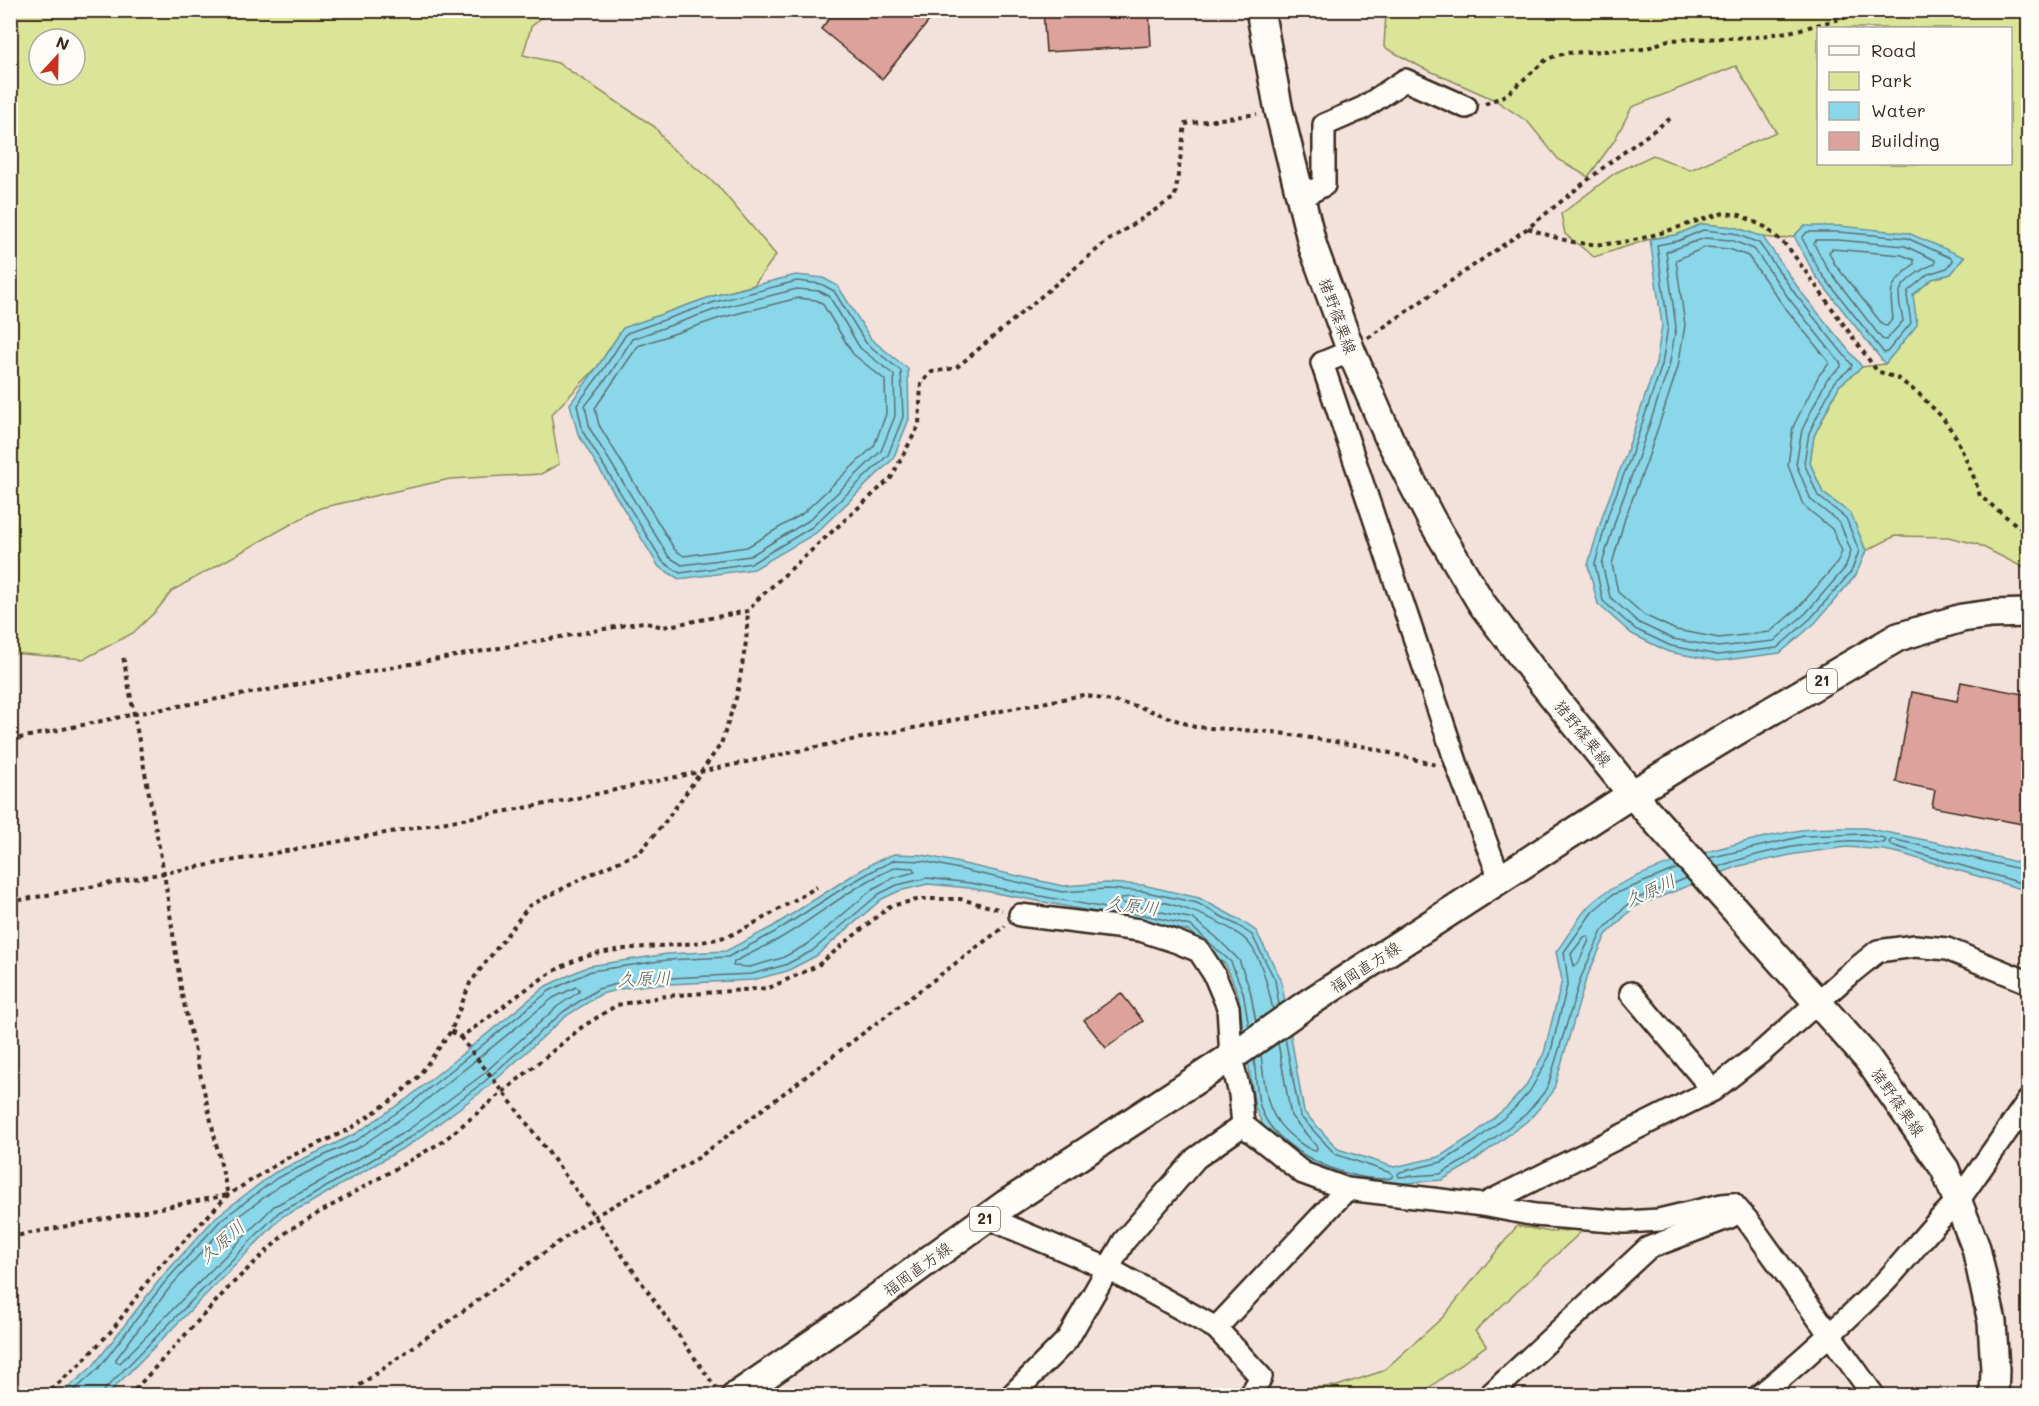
<svg xmlns="http://www.w3.org/2000/svg" width="2039" height="1406" viewBox="0 0 2039 1406" font-family="Mali,'Klee One',sans-serif">
<rect width="100%" height="100%" fill="#f3e1db"/>
<filter id="ink" filterUnits="userSpaceOnUse"><feTurbulence type="fractalNoise" baseFrequency=".0167" numOctaves="2"/><feDisplacementMap in="SourceGraphic" scale="12" xChannelSelector="R" yChannelSelector="G"/><feConvolveMatrix kernelMatrix="1 2 1 2 8 2 1 2 1" color-interpolation-filters="sRGB"/></filter>
<g filter="url(#ink)">
<!-- green -->
<g fill="#dae598" stroke="#8a885b" stroke-width="1.5" fill-rule="evenodd">
<path d="M10,11H549L531,27L523,55L558,63L655,127L669,146L717,185L776,255L754,285L713,296L623,328L598,366L551,415L559,464L541,474L450,479L320,508L173,590L156,611L133,633L84,659L11,653ZM39,39H75V75H39Z"/>
<path d="M1386,11H2028V570L1977,544L1948,537L1895,536L1866,551L1851,514L1823,493L1810,463L1814,436L1839,386L1862,367L1885,364L1898,348L1913,295L1932,279L1951,274L1964,257L1804,226L1794,236L1781,239L1763,237L1734,227L1702,224L1676,235L1650,239L1594,257L1565,234L1561,214L1615,173L1653,155L1690,170L1776,132L1736,66L1632,107L1614,141L1588,177L1559,160L1528,122L1495,100L1421,67L1384,47ZM1818,28H2010V164H1818Z"/>
<polygon points="1517,1226 1551,1232 1584,1229 1475,1331 1487,1345 1419,1395 1269,1396 1272,1390 1337,1386 1383,1371 1443,1317"/>
</g>
<!-- water -->
<g fill="#8ad7ea" stroke="#6a9298" stroke-width="1.5">
<polygon points="1702,224 1734,227 1763,237 1801,292 1862,367 1839,386 1814,436 1810,463 1823,493 1851,514 1866,551 1856,575 1815,623 1780,653 1718,661 1669,652 1632,634 1598,604 1588,565 1604,511 1625,457 1656,363 1662,325 1650,239 1676,235"/>
<polygon points="1804,226 1839,226 1908,233 1964,257 1951,274 1932,279 1913,295 1917,325 1885,364 1815,275 1794,236"/>
<polygon points="796,275 823,278 838,286 871,339 908,369 909,419 893,459 816,533 754,569 679,579 659,567 578,434 570,404 598,366 623,328 713,296"/>
<path d="M1865,828L1940,843L2028,865V891L1899,853L1884,850L1847,847L1795,854L1739,866L1634,907L1606,935L1586,979L1553,1092L1530,1119L1468,1165L1442,1180L1383,1185L1337,1177L1299,1159L1265,1129L1255,1108L1238,994L1226,965L1189,931L1148,922L969,888L928,884L899,891L882,899L816,956L787,971L753,980L648,985L625,988L601,994L566,1016L489,1086L415,1141L308,1204L283,1216L107,1395L59,1396L93,1366L161,1278L216,1217L274,1173L355,1134L408,1098L546,986L589,966L667,954L726,951L772,927L845,880L873,863L894,854L923,855L1063,886L1106,883L1143,885L1199,898L1240,920L1256,931L1281,979L1304,1112L1338,1149L1394,1167L1439,1157L1473,1135L1508,1106L1525,1087L1544,1053L1562,980L1556,952C1567,938 1577,919 1588,907C1622,869 1750,839 1801,830C1821,827 1844,828 1865,828Z"/>
</g>
<g fill="none" stroke-linecap="round" stroke-linejoin="round">
<!-- shore -->
<g stroke="#5b6f70" stroke-width="1.5">
<polygon points="1703,230 1733,233 1759,243 1796,295 1852,365 1851,368 1834,382 1809,433 1804,463 1818,496 1846,518 1859,551 1851,572 1811,618 1777,648 1718,655 1671,646 1635,629 1603,601 1595,564 1609,512 1630,459 1662,365 1668,326 1657,245 1678,241"/>
<polygon points="1807,232 1839,232 1907,238 1951,258 1953,261 1947,268 1928,274 1908,291 1907,296 1911,323 1887,352 1884,353 1820,272 1802,238"/>
<polygon points="1705,238 1731,240 1754,249 1790,300 1841,364 1841,367 1827,379 1802,430 1796,464 1811,500 1840,523 1851,551 1845,568 1806,613 1774,641 1718,647 1673,639 1639,623 1610,597 1602,564 1617,515 1637,461 1669,367 1676,327 1666,252"/>
<path d="M1816,240H1838L1905,246L1935,260V264C1925,267 1904,280 1900,291C1897,300 1902,312 1903,321L1886,340L1882,339L1827,268L1814,244Z"/>
<polygon points="1706,247 1729,249 1748,256 1783,305 1829,362 1828,365 1819,375 1793,427 1788,465 1803,505 1832,529 1842,551 1837,563 1799,607 1770,632 1719,638 1676,630 1644,615 1618,592 1612,564 1625,518 1646,464 1678,367 1685,325 1676,260"/>
<path d="M1832,249L1902,255L1914,260V264C1890,286 1889,285 1893,318L1887,326L1883,325L1834,263L1829,252Z"/>
<polygon points="797,281 821,284 834,291 866,343 901,371 903,417 888,455 812,527 752,563 680,573 663,562 583,432 577,405 603,370 627,333 715,302"/>
<polygon points="797,289 819,291 829,296 860,348 894,375 895,416 881,451 808,521 750,556 682,565 669,557 590,429 585,406 610,374 632,339 717,309"/>
<polygon points="798,298 816,300 822,303 853,354 885,380 886,414 874,446 802,514 747,547 684,556 675,550 599,425 595,408 638,346 720,318"/>
<path d="M1709,858L1804,836L1864,834L1884,838L1886,840L1884,843C1871,843 1858,840 1846,841C1803,843 1757,853 1717,867"/>
<path d="M897,867L913,868L915,872L893,878L874,888L808,944L782,958L750,967L733,966L734,962C749,954 764,947 779,939C819,916 854,884 897,867Z"/>
<polyline points="1678,868 1612,895 1593,911 1564,952 1568,982 1550,1055 1530,1091 1512,1111 1477,1140 1442,1162 1400,1172 1398,1174 1399,1177 1440,1174 1465,1160 1526,1114 1547,1089 1581,977 1602,931 1631,901 1687,878"/>
<polyline points="2028,871 1892,839 1889,842 1891,845 2028,885"/>
<polygon points="1588,936 1589,940 1578,964 1574,966 1571,954 1584,937"/>
<polygon points="576,987 579,989 579,992 558,1006 481,1076 408,1130 302,1192 274,1206 120,1363 116,1362 116,1359 171,1286 225,1226 281,1185 361,1146 415,1109 553,998"/>
<path d="M1256,1022L1250,990L1239,960L1216,937L1193,919L1122,903L1120,901L1121,898C1151,893 1225,919 1247,941C1261,955 1269,990 1273,1010"/>
<path d="M1261,1055C1266,1091 1264,1116 1296,1140C1303,1145 1308,1150 1316,1151L1317,1147L1291,1116L1278,1043"/>
<path d="M1254,1060C1256,1074 1256,1091 1260,1106C1272,1150 1350,1184 1391,1178L1393,1175L1391,1173L1335,1154L1300,1116L1285,1038"/>
<polyline points="68,1396 98,1369 165,1282 220,1221 277,1178 357,1140 411,1103 549,991 591,971 667,960 728,957 775,932 848,885 876,869 895,860 923,861 1062,892 1106,889 1142,891 1197,903 1237,925 1252,935 1275,980 1279,1005"/>
<polyline points="103,1396 105,1389 279,1212 306,1199 412,1136 485,1081 563,1012 598,989 624,982 648,979 752,974 785,965 812,951 879,894 897,885 927,878 970,883 1149,916 1191,926 1231,962 1243,992 1249,1027"/>
</g>
</g>
<!-- building -->
<g fill="#dca29b" stroke="#3b2a1e" stroke-width="1.5">
<polygon points="836,10 938,10 882,79 821,29"/>
<polygon points="1043,10 1149,10 1151,46 1046,52"/>
<polygon points="1961,682 2028,695 2028,825 1932,807 1935,790 1896,782 1912,692 1957,701"/>
<polygon points="1121,993 1143,1021 1106,1048 1084,1020"/>
</g>
<g fill="none" stroke-linecap="round" stroke-linejoin="round">
<!-- minor casing -->
<g stroke="#3b2a1e" stroke-width="26">
<g id="minor">
<polyline points="1301,197 1324,185 1324,125 1363,108 1405,80 1466,107"/>
<polyline points="1351,351 1322,363 1459,771 1500,879"/>
<polyline points="1020,915 1140,930 1177,942 1199,951 1214,974 1228,1007 1231,1057 1240,1094 1243,1125 1303,1173 1347,1189 1483,1205 1535,1215 1625,1222 1659,1220 1722,1205 1733,1204 1748,1221 1874,1396"/>
<polyline points="1631,993 1713,1090"/>
<polyline points="1483,1205 1713,1090 1763,1051 1847,976 1878,951 1915,946 1947,949 2028,982"/>
<polyline points="992,1214 1000,1223 1109,1269 1216,1328 1261,1377 1250,1396"/>
<polyline points="1216,1328 1347,1189"/>
<polyline points="1011,1396 1067,1340 1124,1241 1196,1158 1243,1125"/>
<polyline points="1489,1396 1648,1248 1730,1217 1733,1204"/>
<path d="M1759,1396C1802,1361 1844,1322 1883,1284C1909,1257 1930,1226 1958,1201L2028,1101"/>
</g>
</g>
<!-- major casing -->
<g stroke="#3b2a1e" stroke-width="32">
<g id="major">
<polyline points="1260,10 1279,111 1313,247 1351,351 1389,438 1431,519 1482,604 1536,675 1632,794 1867,1058 1945,1169 1976,1248 1992,1322 1995,1370 1994,1396"/>
<polyline points="736,1396 852,1316 1006,1204 1240,1051 1304,1006 1632,794 1735,732 1898,637 1962,618 1991,614 2028,613"/>
</g>
</g>
<!-- path -->
<g stroke="#3b2a1e" stroke-width="4" stroke-dasharray="4.5 4.5" stroke-linecap="butt">
<polyline points="1485,104 1506,95 1547,59 1565,53 1645,49 1668,40 1756,37 1793,31 1844,18 1866,10"/>
<path d="M1528,228C1545,234 1562,241 1581,243C1628,250 1679,225 1724,213L1740,215L1765,227L1788,247L1877,371L1899,379L1919,394L1942,417L1956,437L1975,480L1980,496L2028,534"/>
<polyline points="1368,338 1528,228 1609,163 1671,118"/>
<polyline points="10,740 135,714 643,622 663,627 748,611 758,599 891,478 919,425 921,383 932,372 956,368 1106,242 1175,197 1185,124 1257,114"/>
<polyline points="10,902 164,873 568,800 831,744 1083,695 1140,707 1195,727 1273,732 1367,747 1436,765"/>
<path d="M451,1031L460,1037C499,1013 531,980 574,961C622,941 679,951 728,936C735,934 742,929 749,926C772,914 794,900 817,887"/>
<path d="M460,1037C551,1150 632,1270 716,1388"/>
<polyline points="10,1237 228,1195 182,995 164,873 123,656"/>
<polyline points="44,1396 80,1364 113,1329 156,1270 228,1195 285,1159 348,1130 395,1098 418,1077 451,1031 470,983 529,906 589,875 640,852 665,822 721,744 737,695 746,642 748,611"/>
<polyline points="129,1396 231,1285 289,1230 442,1142 582,1027 617,1005 666,996 769,988 817,966 890,906 921,899 960,899 1002,910"/>
<polyline points="345,1396 595,1216 698,1158 1005,926"/>
</g>
<!-- minor -->
<use href="#minor" stroke="#fdfcf7" stroke-width="21"/>
<!-- major -->
<use href="#major" stroke="#fdfcf7" stroke-width="27"/>
</g>
</g>
<g text-anchor="middle" stroke-width="4.5" stroke-linejoin="round" paint-order="stroke">
<!-- shield labels -->
<g fill="#fdfcf7" stroke="#75695f" stroke-width="1.5">
<rect x="1807" y="669" width="30" height="24" rx="4.5"/>
<rect x="970" y="1207" width="30" height="24" rx="4.5"/>
</g>
<g font-size="15" font-weight="bold" fill="#3b2a1e">
<text x="1822" y="686">21</text>
<text x="985" y="1224">21</text>
</g>
<!-- street labels -->
<g font-size="16" fill="#3b2a1e" stroke="#fdfcf7">
<text transform="translate(1338 316) rotate(70)" y="6">猪野篠栗線</text>
<text transform="translate(1583 733) rotate(51)" y="6">猪野篠栗線</text>
<text transform="translate(1365 967) rotate(-33)" y="6">福岡直方線</text>
<text transform="translate(1898 1102) rotate(55)" y="6">猪野篠栗線</text>
<text transform="translate(917 1269) rotate(-36)" y="6">福岡直方線</text>
</g>
<!-- water labels -->
<g font-size="18" font-style="italic" fill="#535e5b" stroke="#fdfcf7">
<text transform="translate(1650 891) rotate(-24)" y="6">久原川</text>
<text transform="translate(1132 906) rotate(7)" y="6">久原川</text>
<text transform="translate(644 979) rotate(-2)" y="6">久原川</text>
<text transform="translate(222 1242) rotate(-41)" y="6">久原川</text>
</g>
</g>
<!-- margin -->
<rect width="2039" height="1406" fill="none" stroke="#fdfcf7" stroke-width="36"/>
<rect x="18" y="18" width="2003" height="1370" fill="none" stroke="#3b2a1e" stroke-width="2" filter="url(#ink)"/>
<!-- legend -->
<rect x="1817" y="27" width="195" height="138" fill="#fdfcf7" stroke="#afa8a0" stroke-width="1.5"/>
<rect x="1829" y="46" width="30" height="9" fill="#fdfcf7" stroke="#afa8a0" stroke-width="1.5"/>
<text x="1871" y="57" font-size="18" fill="#3b2a1e">Road</text>
<rect x="1829" y="72" width="30" height="18" fill="#dae598" stroke="#afa8a0" stroke-width="1.5"/>
<text x="1871" y="87" font-size="18" fill="#3b2a1e">Park</text>
<rect x="1829" y="102" width="30" height="18" fill="#8ad7ea" stroke="#afa8a0" stroke-width="1.5"/>
<text x="1871" y="117" font-size="18" fill="#3b2a1e">Water</text>
<rect x="1829" y="132" width="30" height="18" fill="#dca29b" stroke="#afa8a0" stroke-width="1.5"/>
<text x="1871" y="147" font-size="18" fill="#3b2a1e">Building</text>
<!-- north arrow -->
<g transform="translate(57 57) rotate(22)"><circle r="28" fill="#fdfcf7" stroke="#afa8a0" stroke-width="1.5"/>
<path d="M0-4.5L10 22L0 15L-10 22Z" fill="#c8321e"/>
<text y="-9" font-size="16" font-weight="bold" text-anchor="middle" fill="#3b2a1e">N</text>
</g>
</svg>
